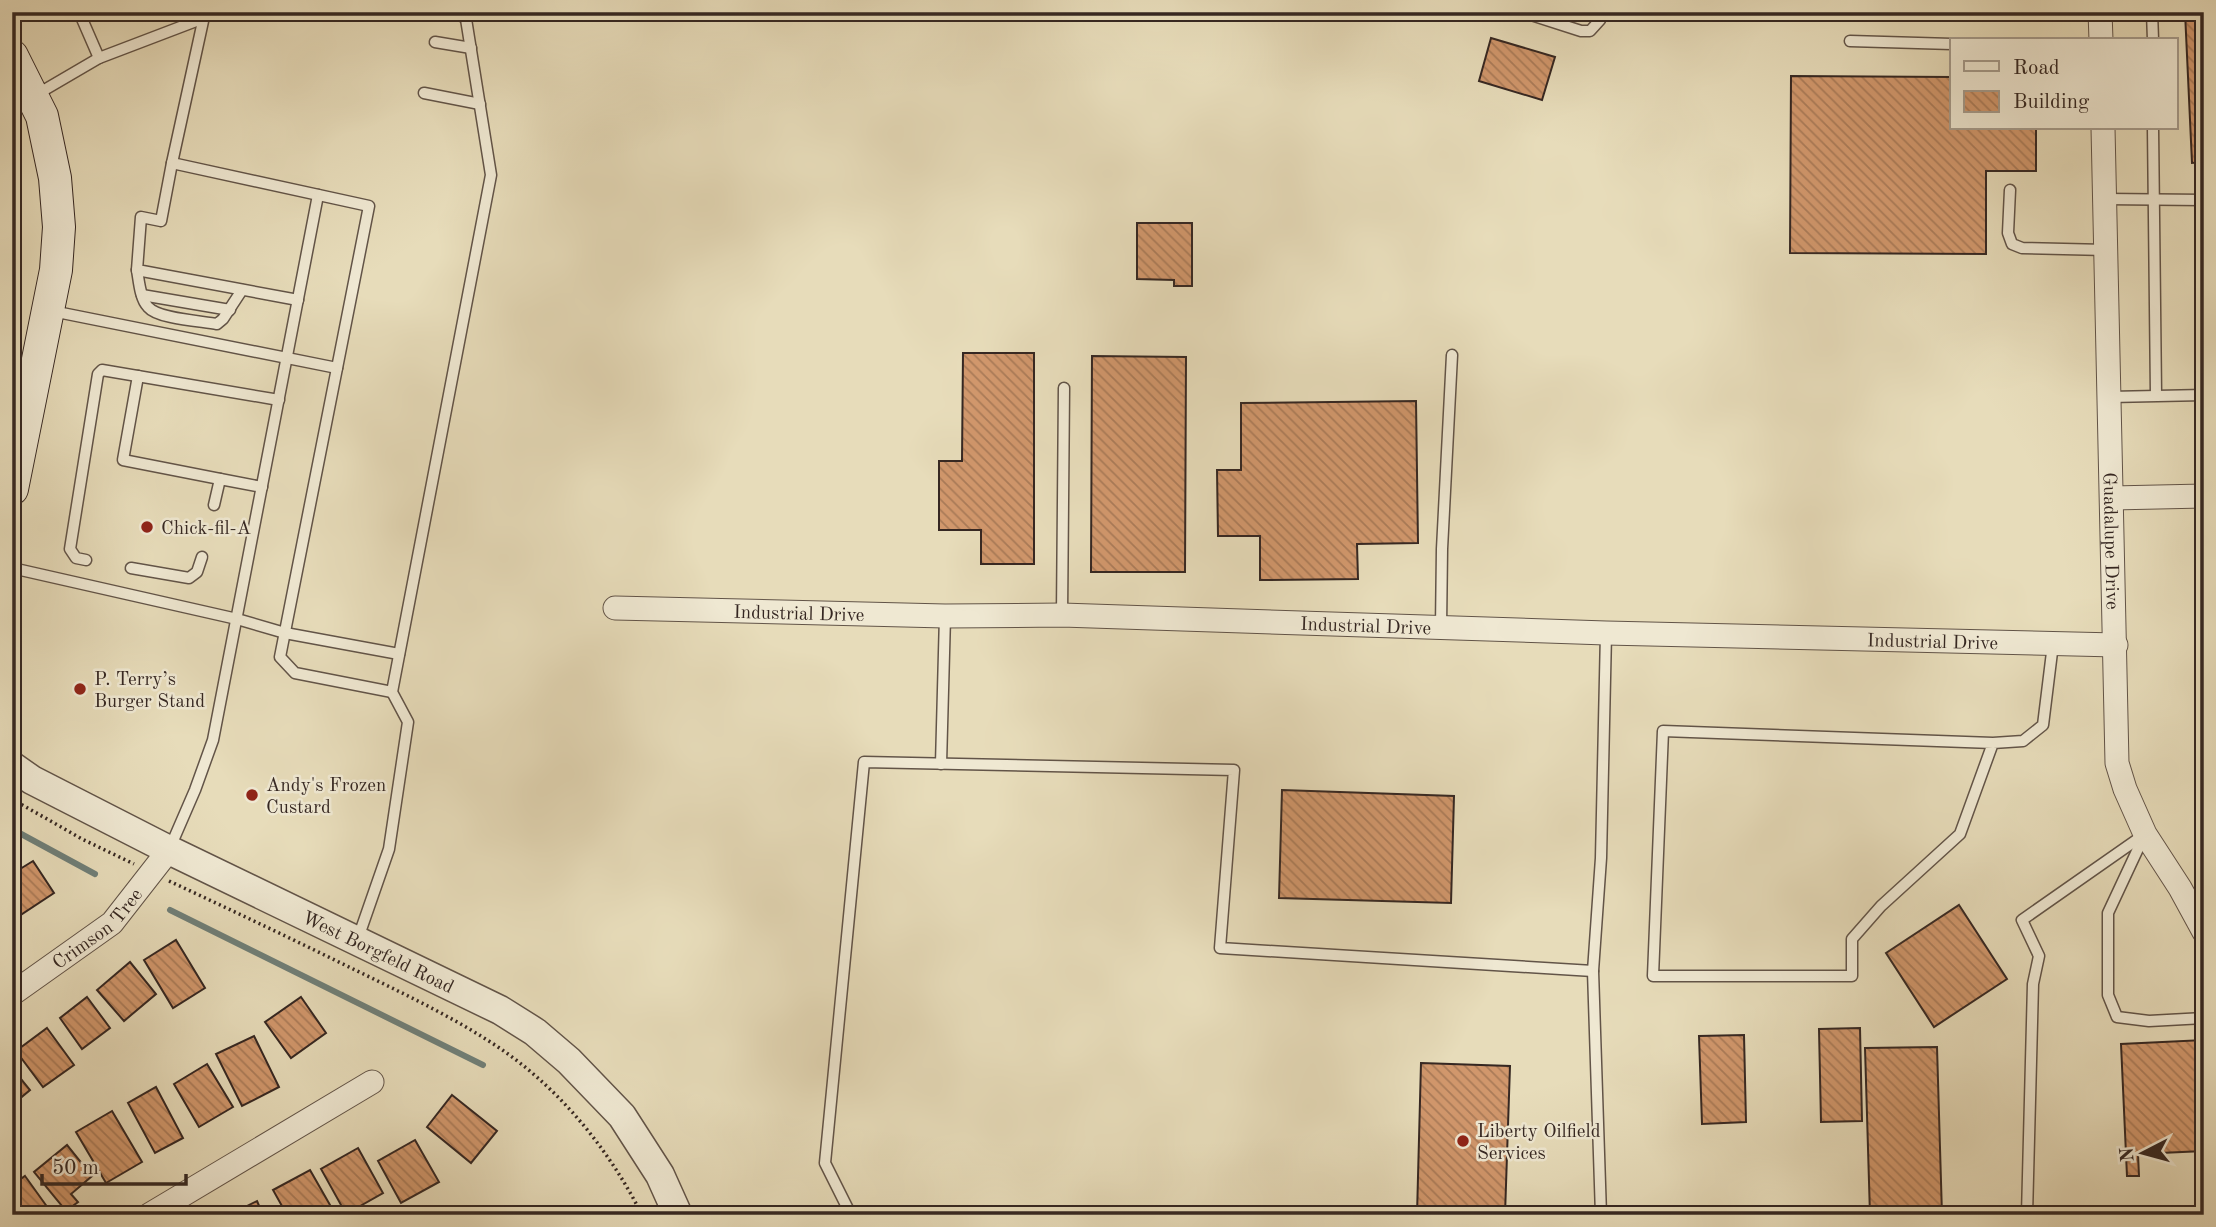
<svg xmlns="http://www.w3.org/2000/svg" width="2216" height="1227" viewBox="0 0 2216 1227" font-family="'Old Standard TT',serif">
<defs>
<pattern id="building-back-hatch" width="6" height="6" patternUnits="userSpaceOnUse" patternTransform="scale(1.75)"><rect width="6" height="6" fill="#d1976c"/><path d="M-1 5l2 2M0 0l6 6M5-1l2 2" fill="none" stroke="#aa7b58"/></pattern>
</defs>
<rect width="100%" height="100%" fill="#e7dcba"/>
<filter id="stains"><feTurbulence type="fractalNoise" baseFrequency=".00286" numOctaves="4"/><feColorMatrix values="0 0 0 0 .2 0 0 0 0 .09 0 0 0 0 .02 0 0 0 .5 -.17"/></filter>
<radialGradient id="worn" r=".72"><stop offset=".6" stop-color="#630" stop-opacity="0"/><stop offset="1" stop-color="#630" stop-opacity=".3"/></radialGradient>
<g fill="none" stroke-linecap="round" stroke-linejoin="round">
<!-- stream -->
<g stroke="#708079" stroke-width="6">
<polyline points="12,829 95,874"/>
<polyline points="170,910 483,1065"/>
</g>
</g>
<!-- building -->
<g fill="url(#building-back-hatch)" stroke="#352722" stroke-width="2">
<polygon points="2185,12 2204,12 2204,162 2192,163"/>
<polygon points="1491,38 1555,57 1542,100 1479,81"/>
<polygon points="1791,76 1952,77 1952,128 2036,128 2036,171 1986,171 1986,254 1790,253"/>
<polygon points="1137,223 1192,223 1192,286 1174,286 1174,280 1137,279"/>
<polygon points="963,353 1034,353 1034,564 981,564 981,530 939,530 939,461 962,461"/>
<polygon points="1092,356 1186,357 1185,572 1091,572"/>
<polygon points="1416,401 1418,543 1357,544 1358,579 1260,580 1260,536 1218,536 1217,470 1241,470 1241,403"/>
<polygon points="1282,790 1454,796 1451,903 1279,898"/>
<polygon points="33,861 54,893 19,916 12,905 12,874"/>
<polygon points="1959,905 2007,979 1934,1027 1886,953"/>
<polygon points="176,940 205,988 173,1008 144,960"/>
<polygon points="130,962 156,994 124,1021 97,990"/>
<polygon points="87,997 110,1028 82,1049 60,1018"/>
<polygon points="301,997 326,1033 291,1058 265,1022"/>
<polygon points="47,1028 74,1065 43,1087 16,1051"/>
<polygon points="1860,1028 1862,1121 1821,1122 1819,1029"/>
<polygon points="1744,1035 1746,1122 1702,1124 1699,1036"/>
<polygon points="254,1036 279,1087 242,1106 216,1054"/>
<polygon points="2204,1040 2204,1151 2138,1154 2139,1176 2127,1176 2121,1044"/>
<polygon points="1937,1047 1942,1215 1870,1215 1865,1048"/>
<polygon points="1421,1063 1510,1066 1505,1215 1417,1215"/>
<polygon points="207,1064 233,1107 199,1127 174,1084"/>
<polygon points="12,1068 30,1090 12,1105"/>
<polygon points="156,1087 183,1138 155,1153 128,1103"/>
<polygon points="452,1095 497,1131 471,1163 427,1127"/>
<polygon points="112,1111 142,1162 106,1183 76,1132"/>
<polygon points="415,1140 439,1182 401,1203 378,1161"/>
<polygon points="67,1145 92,1176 71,1194 78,1202 66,1211 34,1172"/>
<polygon points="358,1148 383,1193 346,1214 321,1169"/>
<polygon points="310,1170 334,1212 330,1215 287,1215 273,1190"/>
<polygon points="25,1176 53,1215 12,1215 12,1185"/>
<polygon points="257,1201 263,1215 229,1215"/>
</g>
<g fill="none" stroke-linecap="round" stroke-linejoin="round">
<!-- service casing -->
<g stroke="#625448" stroke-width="13">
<g id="service">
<polyline points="205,12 172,163 369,206 280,657 295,673 392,692"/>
<polyline points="1522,12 1581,31 1590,31 1600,20 1601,12"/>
<polyline points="2152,12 2153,40"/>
<polyline points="1850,41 1952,44"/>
<polyline points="435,42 471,48"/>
<polyline points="99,58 204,18"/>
<polyline points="424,93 480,104"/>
<polyline points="34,96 99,58 79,12"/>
<polyline points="2153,128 2156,395"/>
<polyline points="172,163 161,221 141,217 137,270 298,300"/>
<polyline points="2010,190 2008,233 2012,244 2022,248 2106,250"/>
<polyline points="2105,199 2204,200"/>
<path d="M137,270C139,281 140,299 148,307C158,319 201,321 217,324L223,319L242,290"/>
<polyline points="142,295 230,310"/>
<polyline points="52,311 337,368"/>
<polyline points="138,376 123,460 220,479"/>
<polyline points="2110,397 2204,395"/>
<polyline points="214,505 220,479 262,487"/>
<polyline points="86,560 76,558 70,549 98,374 102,370 279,400"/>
<polyline points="12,568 237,619 285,633 399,654"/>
<polyline points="131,568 189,578 197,572 202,557"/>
<polyline points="1062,615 1064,388"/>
<polyline points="1441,627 1442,549 1452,355"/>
<polyline points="1993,743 1960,834 1881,906 1852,939 1852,976 1653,976 1663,731 1993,743 2023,741 2043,725 2053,644"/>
<polyline points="941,764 945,616"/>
<polyline points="2144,836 2108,913 2108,995 2117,1017 2149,1021 2204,1018"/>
<polyline points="169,850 195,790 213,740 318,195"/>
<polyline points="357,941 389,849 408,722 392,692 491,175 466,19 457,12"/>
<polyline points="1593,971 1601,1215"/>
<polyline points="851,1215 825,1163 864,762 1234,770 1220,948 1593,971 1601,858 1606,633"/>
<polyline points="2027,1215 2033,984 2039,956 2022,920 2145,834"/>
</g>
</g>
<!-- minor casing -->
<g stroke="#625448" stroke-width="25">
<g id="minor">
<polyline points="2100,12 2101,40"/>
<path id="s1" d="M2103,128L2117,763L2125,789L2145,834L2180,888L2204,932"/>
<polyline points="2112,498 2204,496"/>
<path id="s2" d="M615,608L945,616L1062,615L1606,633L2116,645"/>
<path id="s3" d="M12,994L112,923L169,850"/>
<polyline points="149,1215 372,1082"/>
</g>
</g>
<!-- tertiary casing -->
<g stroke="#625448" stroke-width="31">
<g id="tertiary">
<path id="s4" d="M12,766L32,780L169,850L500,1010L535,1032L569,1061L622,1116L660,1175L678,1215"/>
</g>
</g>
<!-- secondary casing -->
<g stroke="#352722" stroke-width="34">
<polyline id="secondary" points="12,56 42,116 55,178 59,227 56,270 12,489"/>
</g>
<!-- path -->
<g stroke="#352722" stroke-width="3.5" stroke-dasharray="2 3.5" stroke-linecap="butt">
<polyline points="12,799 82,839 134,864"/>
<path d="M169,881C229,909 288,937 347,966C398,991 450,1015 498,1047C559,1088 609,1149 642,1215"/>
</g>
<!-- service -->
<use href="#service" stroke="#efe8d2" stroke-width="10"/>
<!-- minor -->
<use href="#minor" stroke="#efe8d2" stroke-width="23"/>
<!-- tertiary -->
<use href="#tertiary" stroke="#efe8d2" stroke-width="28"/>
<!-- secondary -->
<use href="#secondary" stroke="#efe8d2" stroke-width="32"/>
</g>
<!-- markers -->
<g fill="#8f2418" stroke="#efe8d2" stroke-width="2.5">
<circle cx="147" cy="527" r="7"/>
<circle cx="80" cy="689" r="7"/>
<circle cx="252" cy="795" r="7"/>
<circle cx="1463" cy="1141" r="7"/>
</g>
<g text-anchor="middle" stroke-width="5" stroke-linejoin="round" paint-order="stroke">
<!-- poi labels -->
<g font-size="19" fill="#352722" stroke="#efe8d2" text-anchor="start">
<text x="161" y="534">Chick-fil-A</text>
<text x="94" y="685">P. Terry’s<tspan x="94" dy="22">Burger Stand</tspan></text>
<text x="266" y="791">Andy's Frozen<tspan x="266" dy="22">Custard</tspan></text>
<text x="1477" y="1137">Liberty Oilfield<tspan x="1477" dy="22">Services</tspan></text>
</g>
<!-- street labels -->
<g font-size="19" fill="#352722" stroke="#efe8d2">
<text dy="7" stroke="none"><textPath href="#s1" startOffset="413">Guadalupe Drive</textPath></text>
<text dy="7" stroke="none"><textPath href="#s2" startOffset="184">Industrial Drive</textPath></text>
<text dy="7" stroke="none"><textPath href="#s2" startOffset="751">Industrial Drive</textPath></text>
<text dy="7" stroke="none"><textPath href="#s2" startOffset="1318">Industrial Drive</textPath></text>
<text dy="7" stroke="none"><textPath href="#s3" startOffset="108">Crimson Tree</textPath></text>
<text dy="7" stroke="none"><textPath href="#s4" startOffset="411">West Borgfeld Road</textPath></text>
</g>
</g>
<!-- margin -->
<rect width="2216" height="1227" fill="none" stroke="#e7dcba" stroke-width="42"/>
<rect x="14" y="14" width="2188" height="1199" fill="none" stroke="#352722" stroke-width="3.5"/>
<rect x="21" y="21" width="2174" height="1185" fill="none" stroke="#352722" stroke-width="2"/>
<!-- legend -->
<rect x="1950" y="38" width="228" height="91" fill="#efe8d2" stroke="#a59b8c" stroke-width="2"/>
<rect x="1964" y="61" width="35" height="10" fill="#efe8d2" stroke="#a59b8c" stroke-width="2"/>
<text x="2013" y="74" font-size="21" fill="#352722">Road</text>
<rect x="1964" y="91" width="35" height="21" fill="url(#building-back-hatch)" stroke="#a59b8c" stroke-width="2"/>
<text x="2013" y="108" font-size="21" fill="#352722">Building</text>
<!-- north arrow -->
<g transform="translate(2143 1153) rotate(264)" stroke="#efe8d2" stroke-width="5" paint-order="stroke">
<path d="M0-5L12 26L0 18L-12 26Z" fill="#352722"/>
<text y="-10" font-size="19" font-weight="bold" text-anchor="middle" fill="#352722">N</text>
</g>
<!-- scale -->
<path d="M42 1174v10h144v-10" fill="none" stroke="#352722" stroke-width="3.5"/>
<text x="52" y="1174" font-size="21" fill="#352722" stroke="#efe8d2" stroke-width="5" paint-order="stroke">50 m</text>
<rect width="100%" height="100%" filter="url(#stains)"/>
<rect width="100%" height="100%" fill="url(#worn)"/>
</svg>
